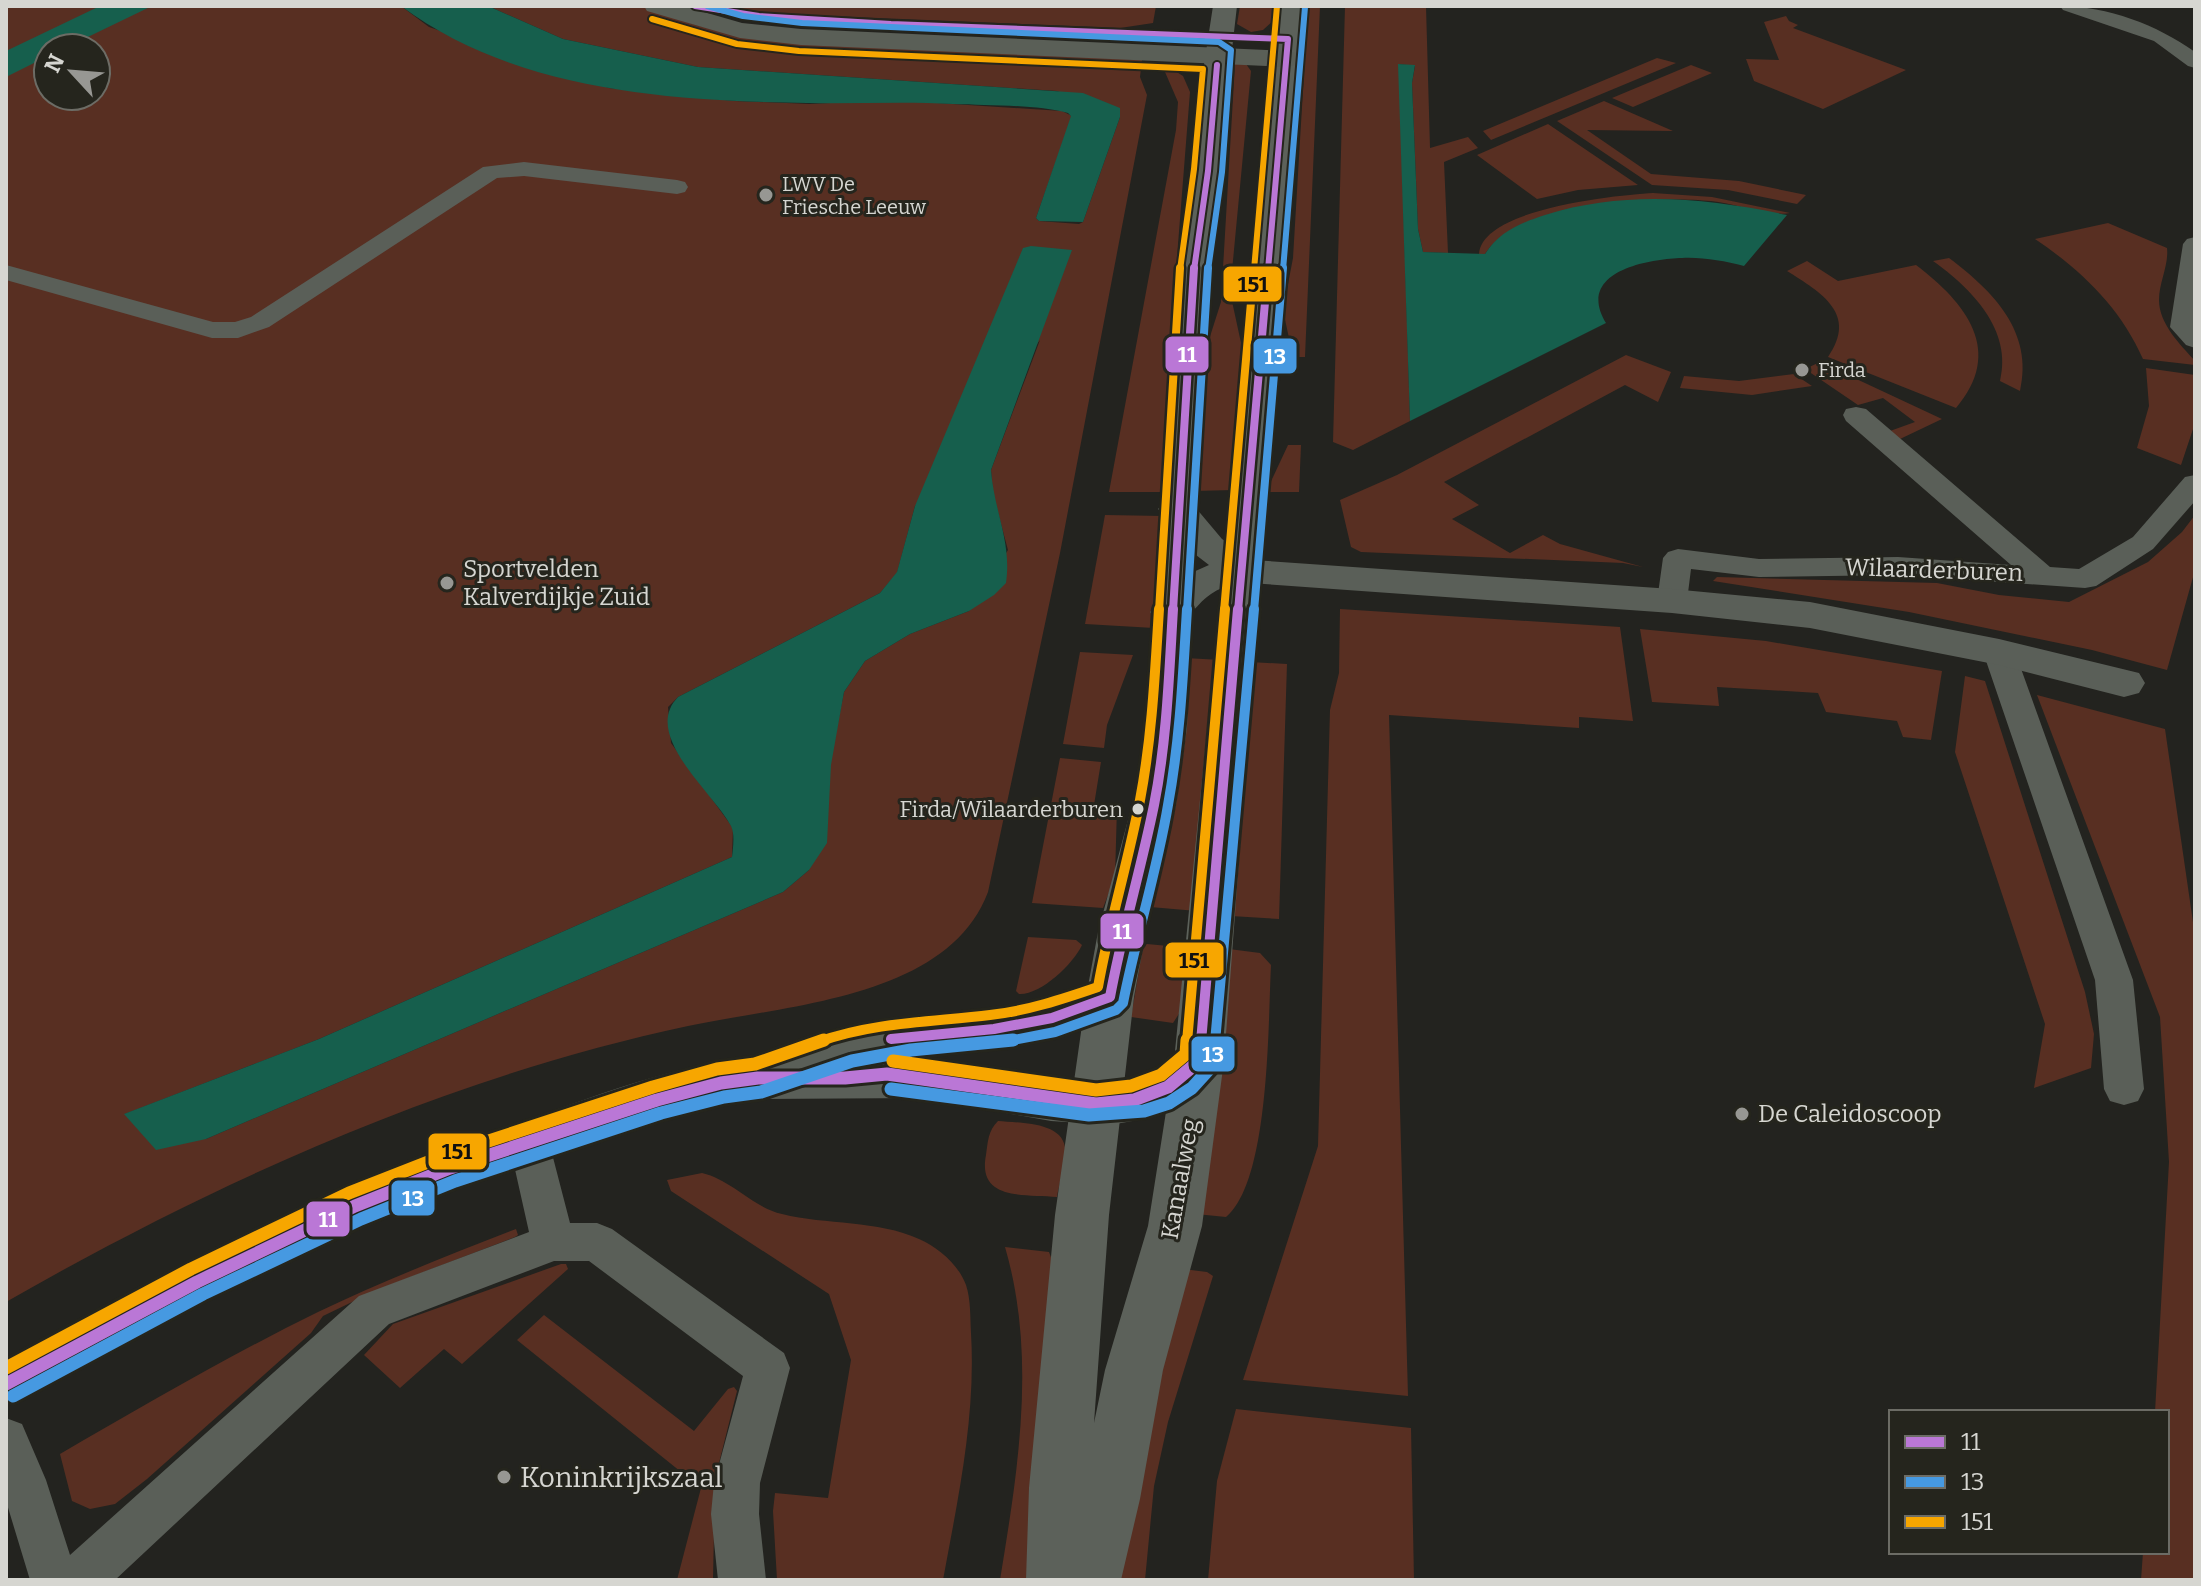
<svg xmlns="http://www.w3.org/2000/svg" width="2201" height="1586" viewBox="0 0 2201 1586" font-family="Bitter,serif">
<rect width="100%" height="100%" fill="#23231f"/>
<!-- green -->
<g fill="#582f22" fill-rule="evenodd">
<path d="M6,6H401L429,27L609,88L734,101L810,104L891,100L1062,111L1072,116L1036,218L1039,221L1079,224L1083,222L1120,117L1057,91L698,67L563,39L488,6H640L696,25L734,34L1142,60L1140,77L1147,95L1060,553L988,892C948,999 785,1005 688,1026C449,1077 217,1181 6,1302ZM48,48H96V96H48ZM1040,340L991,470L993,494L1008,550L969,611L910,634L865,661L844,692L809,870L783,892L206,1139L125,1114L319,1039L732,857L733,828L671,743L668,707L678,697L880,593L897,573L915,506Z"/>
<polygon points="716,6 1156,6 1153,23 1120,28 780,14"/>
<polygon points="1240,6 1277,6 1276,18 1263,30 1251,32 1237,24"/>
<polygon points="1308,6 1320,6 1305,357 1293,357 1283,310 1293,258"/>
<polygon points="1345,6 1426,6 1430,148 1468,137 1478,148 1444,162 1448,253 1423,252 1418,229 1412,83 1415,66 1399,64 1410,421 1353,450 1333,442"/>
<polygon points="1786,16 1789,21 1798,25 1793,28 1906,70 1823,109 1754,81 1746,59 1779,60 1764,22"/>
<polygon points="1657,58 1676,63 1491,140 1483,131"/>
<polygon points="1235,64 1246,64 1251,71 1230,292 1246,366 1234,490 1192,491 1199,371 1221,302"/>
<polygon points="1691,65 1712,73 1633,107 1612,98"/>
<polygon points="1167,66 1183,76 1190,92 1177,257 1165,492 1109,492 1176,130 1178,102 1165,72"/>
<polygon points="1604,101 1673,131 1587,130 1651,174 1739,181 1806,195 1797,204 1728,190 1652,185 1557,121"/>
<polygon points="1548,124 1638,185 1578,190 1537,199 1477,155"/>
<path d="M1653,193L1712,197L1790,213C1770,217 1733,203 1711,201C1654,196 1518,201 1485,254H1479C1482,208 1619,195 1653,193Z"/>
<path d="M2108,223L2167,248C2169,265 2159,282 2159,300C2159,324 2180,344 2195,361V365L2143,359C2120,307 2081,270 2035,239Z"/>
<path d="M1949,258C1993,291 2034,332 2020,391L2000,381C2013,330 1971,288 1933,261Z"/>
<path d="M1807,261L1838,281L1916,265C1966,303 2005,351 1956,408L1828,357C1858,314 1822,293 1787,271Z"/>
<polygon points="1626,355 1671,372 1658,402 1625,385 1444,482 1479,505 1452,519 1510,553 1543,535 1560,544 1643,567 1623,563 1361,552 1351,547 1340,500 1397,475"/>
<polygon points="1820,362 1942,419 1900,439 1890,431 1915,422 1883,398 1858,405 1805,369"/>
<polygon points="2146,368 2195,375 2195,423 2181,465 2137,448 2149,406"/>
<polygon points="1794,374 1812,386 1752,395 1680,388 1684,376 1739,381"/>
<polygon points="1288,445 1301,445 1299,492 1266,492"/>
<polygon points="1105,515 1163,516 1154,628 1085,624"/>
<polygon points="2195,515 2195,570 2167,670 2092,650 1909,612 1713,581 1717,577 1937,583 1999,595 2069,602 2148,562 2182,532"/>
<polygon points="1340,609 1620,627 1633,721 1579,717 1579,728 1389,715 1408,1396 1243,1380 1318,1146 1330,710 1339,673"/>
<polygon points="1640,629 1766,641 1942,671 1931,740 1903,737 1897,721 1826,712 1818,693 1717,687 1719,706 1652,702"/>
<polygon points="1080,652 1133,655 1107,725 1104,748 1063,744"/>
<polygon points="1185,658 1221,660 1197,911 1150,907"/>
<polygon points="1250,662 1287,664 1279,919 1231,916"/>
<polygon points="1965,676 1985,681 2085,992 2094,1034 2091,1068 2034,1088 2045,1024 1955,752"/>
<polygon points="2037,695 2165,729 2195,936 2195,1580 2141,1580 2143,1552 2167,1552 2167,1412 2155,1412 2169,1162 2160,1017"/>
<polygon points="1060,758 1101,762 1094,805 1117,807 1115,877 1103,908 1032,903"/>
<path d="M1028,937L1076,940L1082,945C1073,964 1041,995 1019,994L1016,991Z"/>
<polygon points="1147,944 1190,948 1182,1009 1173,1023 1131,1017 1143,947"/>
<path d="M1229,949L1260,953L1271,965C1268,1022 1270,1181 1226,1217L1196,1214Z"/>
<path d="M998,1121C1017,1123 1061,1121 1065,1147C1067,1162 1059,1183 1057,1197C1025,1194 977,1201 986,1155C988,1141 988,1131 998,1121Z"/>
<path d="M702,1173C732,1180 752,1207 782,1214C826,1225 878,1220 919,1239C939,1248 958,1264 966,1285C971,1300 970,1318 971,1333C976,1417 958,1498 943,1580H777L773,1511L775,1493L828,1498L851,1360L829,1294L671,1191L667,1180Z"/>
<path d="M516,1229L518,1235L515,1237L377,1290L323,1316L311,1333L147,1479L115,1504L90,1509L72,1501L60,1454C145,1405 230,1355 318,1312C383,1281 449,1255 516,1229Z"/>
<path d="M1005,1247L1049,1252L1052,1260L1027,1580H1000C1018,1469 1037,1357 1005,1247Z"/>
<polygon points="561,1264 566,1264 568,1269 462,1364 444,1349 400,1388 364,1355 393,1324"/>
<polygon points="1183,1269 1207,1272 1213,1276 1168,1422 1154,1486 1145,1580 1120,1580"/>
<polygon points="544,1315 694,1431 728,1389 734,1387 737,1391 715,1479 713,1580 677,1580 701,1488 517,1340"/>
<polygon points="1236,1409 1411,1428 1414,1580 1208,1580 1217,1481"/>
</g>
<!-- water -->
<g fill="#165f4d">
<polygon points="100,6 152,6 65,48 48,48 48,56 6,77 6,51"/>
<path d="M401,6H488L563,39L698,67L1083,93L1120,108V117L1083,222L1039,221L1036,218L1071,116L1068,113C1035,104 988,106 953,104C904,101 856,104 807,103C670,101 515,91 401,6Z"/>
<path d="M1398,64L1415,65L1412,83L1418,229L1423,252L1485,254C1499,232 1520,223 1545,215C1625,190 1706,198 1787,215L1744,266C1724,261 1703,257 1682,258C1647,259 1575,272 1606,323L1410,421Z"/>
<path d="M1031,246L1072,250L991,470C994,511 1012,542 1006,583L994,595L969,611L910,634L865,661L844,692L831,765L827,843L809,870L783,892L206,1139L156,1150L124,1114L319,1039L732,857C733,848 735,834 731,826C713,792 641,735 678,697L880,593L897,572L915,506L1023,248Z"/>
</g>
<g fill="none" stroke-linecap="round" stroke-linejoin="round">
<!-- lane -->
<g fill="#5a5f58" fill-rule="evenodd">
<path d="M2060,6C2108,6 2157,25 2195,52V68L2188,66L2154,41L2063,10Z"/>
<polygon points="524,162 677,180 685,182 688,187 685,192 677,194 524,176 497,178 269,327 238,338 212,338 6,280 6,265 213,322 235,322 251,317 483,167"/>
<polygon points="2195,237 2195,348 2186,345 2170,327 2183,244 2187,239"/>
<polygon points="1856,407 1866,409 2050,567 2079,569 2133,537 2185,477 2195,475 2195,501 2153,549 2096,586 2085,588 1898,575 1759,577 1691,569 1687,601 1683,608 1672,611 1661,608 1657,601 1663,558 1668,552 1678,549 1759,559 1898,557 2011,565 1846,421 1843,415 1846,409"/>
<polygon points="1999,642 2010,645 2015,652 2133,980 2144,1089 2138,1101 2124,1105 2110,1101 2104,1089 2095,980 1983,652 1988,645"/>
<path d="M529,1125L543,1130L549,1142L570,1223H597L612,1229L784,1353L790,1368L760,1483L759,1514L766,1580H718L711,1514L714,1483L743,1376L589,1261H554L389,1324L115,1580H30L6,1501V1418L22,1424L46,1480L70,1555L359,1296L529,1232L514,1165L408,1205L277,1265L6,1405V1361C176,1270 347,1188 529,1125Z"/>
</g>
<!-- street -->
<g fill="#5a5f58" fill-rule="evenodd">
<path d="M1177,498L1190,501L1222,539L1253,560L1672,589L1810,602L1999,639L2139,673L2145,683L2139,693L2124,697L1999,665L1810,628L1672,613L1235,582C1227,586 1218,589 1211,594C1188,610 1189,630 1156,621L1150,612L1182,577L1209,565L1196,555L1158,509L1164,501Z"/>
<path d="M1110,978L1127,983L1134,997L1127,1011L1052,1038L994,1049L911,1056C978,1059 1045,1089 1112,1081C1124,1080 1137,1078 1148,1073C1179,1058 1176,1033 1217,1047L1224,1061L1217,1075L1184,1103L1138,1120L1110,1125L1051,1121L921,1098L757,1099L670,1116L529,1164L510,1158L503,1142L510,1126C594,1097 681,1060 770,1057L772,1052L848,1027L909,1016L994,1009L1049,999Z"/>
</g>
<!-- secondary -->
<polygon fill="#5c615a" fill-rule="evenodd" points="1213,6 1237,6 1225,110 1222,171 1207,289 1187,728 1176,805 1146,932 1134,997 1109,1215 1094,1423 1105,1370 1148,1226 1174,1061 1279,6 1303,6 1224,1061 1202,1226 1163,1370 1140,1499 1121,1580 1026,1580 1029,1488 1055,1215 1086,997 1098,932 1132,805 1145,728 1175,289 1194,171 1197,110"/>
<!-- primary -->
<polygon fill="#5a5f57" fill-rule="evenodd" points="644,6 683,6 742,23 801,29 1287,51 1296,53 1300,59 1296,65 1287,67 801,45 740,38 647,11"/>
<!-- bus-1-far3 casing -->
<g stroke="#25251d" stroke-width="10">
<g id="bus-1-far3">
<polyline points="695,6 759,16 891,24 1288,39 1268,270"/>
<polyline points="1194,270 1208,171 1217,65"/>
</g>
</g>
<!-- bus-1-far2 casing -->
<g stroke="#25251d" stroke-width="13">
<g id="bus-1-far2">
<polyline points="1173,611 1194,268"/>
<polyline points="1238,611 1268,268"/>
</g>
</g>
<!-- bus-1-far1 casing -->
<g stroke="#25251d" stroke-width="16">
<g id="bus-1-far1">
<path d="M891,1039L994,1029L1052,1018L1110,997C1122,932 1141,869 1154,805C1167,740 1169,675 1173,609"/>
<polyline points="1201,1042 1238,609"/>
</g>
</g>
<!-- bus-1 casing -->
<g stroke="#25251d" stroke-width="19">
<polyline id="bus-1" points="6,1384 197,1282 355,1206 450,1168 657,1100 721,1083 758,1078 845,1078 887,1074 1096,1104 1134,1100 1168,1087 1199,1061 1201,1040"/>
</g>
<!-- bus-2-far3 casing -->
<g stroke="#25251d" stroke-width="10">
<g id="bus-2-far3">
<polyline points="707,6 743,16 802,23 1219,42 1231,50 1222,172 1208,270"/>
<polyline points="1283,270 1305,7"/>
</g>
</g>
<!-- bus-2-far2 casing -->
<g stroke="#25251d" stroke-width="13">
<g id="bus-2-far2">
<polyline points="1187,611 1208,268"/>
<polyline points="1254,611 1283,268"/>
</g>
</g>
<!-- bus-2-far1 casing -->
<g stroke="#25251d" stroke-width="16">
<g id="bus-2-far1">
<path d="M1003,1042L1055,1032L1116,1010L1123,1003C1136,937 1157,871 1168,805C1180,740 1183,675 1187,609"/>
<polyline points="1215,1042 1254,609"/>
</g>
</g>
<!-- bus-2 casing -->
<g stroke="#25251d" stroke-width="19">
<g id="bus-2">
<polyline points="891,1089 1089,1115 1144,1111 1169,1103 1192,1088 1212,1066 1215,1040"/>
<polyline points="13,1396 203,1294 361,1219 455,1181 661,1113 724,1097 761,1092 852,1061 911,1050 1013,1040"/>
</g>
</g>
<!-- bus-3-far3 casing -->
<g stroke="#25251d" stroke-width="10">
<g id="bus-3-far3">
<polyline points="652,19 737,44 799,51 1203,69 1194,169 1180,270"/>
<polyline points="1254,270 1277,6"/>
</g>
</g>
<!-- bus-3-far2 casing -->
<g stroke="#25251d" stroke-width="13">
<g id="bus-3-far2">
<polyline points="1159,611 1180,268"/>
<polyline points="1224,611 1254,268"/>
</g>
</g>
<!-- bus-3-far1 casing -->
<g stroke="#25251d" stroke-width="16">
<g id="bus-3-far1">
<path d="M818,1042C874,1022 932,1022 990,1015C1027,1011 1063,999 1098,987C1109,924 1128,863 1140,800C1152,737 1155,673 1159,609"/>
<polyline points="1187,1042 1225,609"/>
</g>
</g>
<!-- bus-3 casing -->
<g stroke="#25251d" stroke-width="19">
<g id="bus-3">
<polyline points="893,1061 1096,1090 1131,1086 1161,1075 1186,1054 1187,1040"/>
<polyline points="6,1368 191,1269 349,1193 446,1155 653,1087 717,1069 755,1064 824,1040"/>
</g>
</g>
<!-- bus-1-far3 -->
<use href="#bus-1-far3" stroke="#ba77d6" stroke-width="6"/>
<!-- bus-1-far2 -->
<use href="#bus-1-far2" stroke="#ba77d6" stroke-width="8"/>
<!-- bus-1-far1 -->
<use href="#bus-1-far1" stroke="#ba77d6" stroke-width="10"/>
<!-- bus-1 -->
<use href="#bus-1" stroke="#ba77d6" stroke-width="13"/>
<!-- bus-2-far3 -->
<use href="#bus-2-far3" stroke="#4699e1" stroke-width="6"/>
<!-- bus-2-far2 -->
<use href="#bus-2-far2" stroke="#4699e1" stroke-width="8"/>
<!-- bus-2-far1 -->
<use href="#bus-2-far1" stroke="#4699e1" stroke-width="10"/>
<!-- bus-2 -->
<use href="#bus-2" stroke="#4699e1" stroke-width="13"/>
<!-- bus-3-far3 -->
<use href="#bus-3-far3" stroke="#f7a600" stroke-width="6"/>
<!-- bus-3-far2 -->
<use href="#bus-3-far2" stroke="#f7a600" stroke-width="8"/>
<!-- bus-3-far1 -->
<use href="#bus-3-far1" stroke="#f7a600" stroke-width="10"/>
<!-- bus-3 -->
<use href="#bus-3" stroke="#f7a600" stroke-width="13"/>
</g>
<!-- markers -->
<g fill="#979793" stroke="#25251d" stroke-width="3">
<circle cx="766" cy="195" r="8"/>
<circle cx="1802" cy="370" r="8"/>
<circle cx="447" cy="583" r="8"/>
<circle cx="1742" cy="1114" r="8"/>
<circle cx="504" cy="1477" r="8"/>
</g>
<circle fill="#d6d6d1" stroke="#25251d" stroke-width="3" cx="1138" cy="809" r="7"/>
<g text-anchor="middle" stroke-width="6" stroke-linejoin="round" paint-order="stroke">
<!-- far-poi labels -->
<g font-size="20" fill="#d6d6d1" stroke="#25251d" text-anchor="start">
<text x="782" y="191">LWV De<tspan x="782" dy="23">Friesche Leeuw</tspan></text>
<text x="1818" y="377">Firda</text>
</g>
<!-- bus labels -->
<g font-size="22" fill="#d6d6d1" stroke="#25251d" text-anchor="end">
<text x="1123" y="817">Firda/Wilaarderburen</text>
</g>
<!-- poi labels -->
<g font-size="24" fill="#d6d6d1" stroke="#25251d" text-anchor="start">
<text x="463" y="577">Sportvelden<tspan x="463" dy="28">Kalverdijkje Zuid</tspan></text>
<text x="1758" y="1122">De Caleidoscoop</text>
</g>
<!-- street labels -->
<g font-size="24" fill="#d6d6d1" stroke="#25251d">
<text transform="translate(1934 570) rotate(2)" y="8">Wilaarderburen</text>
<text transform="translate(1180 1179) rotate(-80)" y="8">Kanaalweg</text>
</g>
<!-- near-poi labels -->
<g font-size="28" fill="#d6d6d1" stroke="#25251d" text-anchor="start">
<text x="520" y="1487">Koninkrijkszaal</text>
</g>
</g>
<g stroke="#25251d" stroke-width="3">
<rect x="1222" y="265" width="61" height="38" rx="8" fill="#f7a600"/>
<rect x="1164" y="335" width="46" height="39" rx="8" fill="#ba77d6"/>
<rect x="1252" y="337" width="46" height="38" rx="8" fill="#4699e1"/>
<rect x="1099" y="912" width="46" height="38" rx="8" fill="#ba77d6"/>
<rect x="1164" y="941" width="61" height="38" rx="8" fill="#f7a600"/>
<rect x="1190" y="1035" width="46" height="38" rx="8" fill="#4699e1"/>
<rect x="427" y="1132" width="61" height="39" rx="8" fill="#f7a600"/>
<rect x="390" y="1179" width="46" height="38" rx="8" fill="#4699e1"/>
<rect x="305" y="1200" width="46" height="38" rx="8" fill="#ba77d6"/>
</g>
<g font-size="22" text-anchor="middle" font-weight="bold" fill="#fff">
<text x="1187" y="362">11</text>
<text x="1275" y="364">13</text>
<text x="1122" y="939">11</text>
<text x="1213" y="1062">13</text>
<text x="413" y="1206">13</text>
<text x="328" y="1227">11</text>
</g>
<g font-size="22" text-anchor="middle" font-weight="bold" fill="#111">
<text x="1253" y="292">151</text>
<text x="1194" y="968">151</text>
<text x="457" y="1159">151</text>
</g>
<!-- border -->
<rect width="2201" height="1586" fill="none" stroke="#d6d6d1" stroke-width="16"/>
<!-- legend -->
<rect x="1889" y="1410" width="280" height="144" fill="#25251d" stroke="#6c6c65" stroke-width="2"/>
<rect x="1905" y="1436" width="40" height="12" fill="#ba77d6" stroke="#6c6c65" stroke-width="2"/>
<text x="1961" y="1450" font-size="24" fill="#d6d6d1">11</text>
<rect x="1905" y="1476" width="40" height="12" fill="#4699e1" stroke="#6c6c65" stroke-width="2"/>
<text x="1961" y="1490" font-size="24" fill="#d6d6d1">13</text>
<rect x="1905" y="1516" width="40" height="12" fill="#f7a600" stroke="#6c6c65" stroke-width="2"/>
<text x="1961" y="1530" font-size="24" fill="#d6d6d1">151</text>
<!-- north arrow -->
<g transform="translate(72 72) rotate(296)"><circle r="38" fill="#25251d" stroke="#6c6c65" stroke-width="2"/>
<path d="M0-6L14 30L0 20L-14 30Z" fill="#979793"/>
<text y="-12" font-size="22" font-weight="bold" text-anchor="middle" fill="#d6d6d1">N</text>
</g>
</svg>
